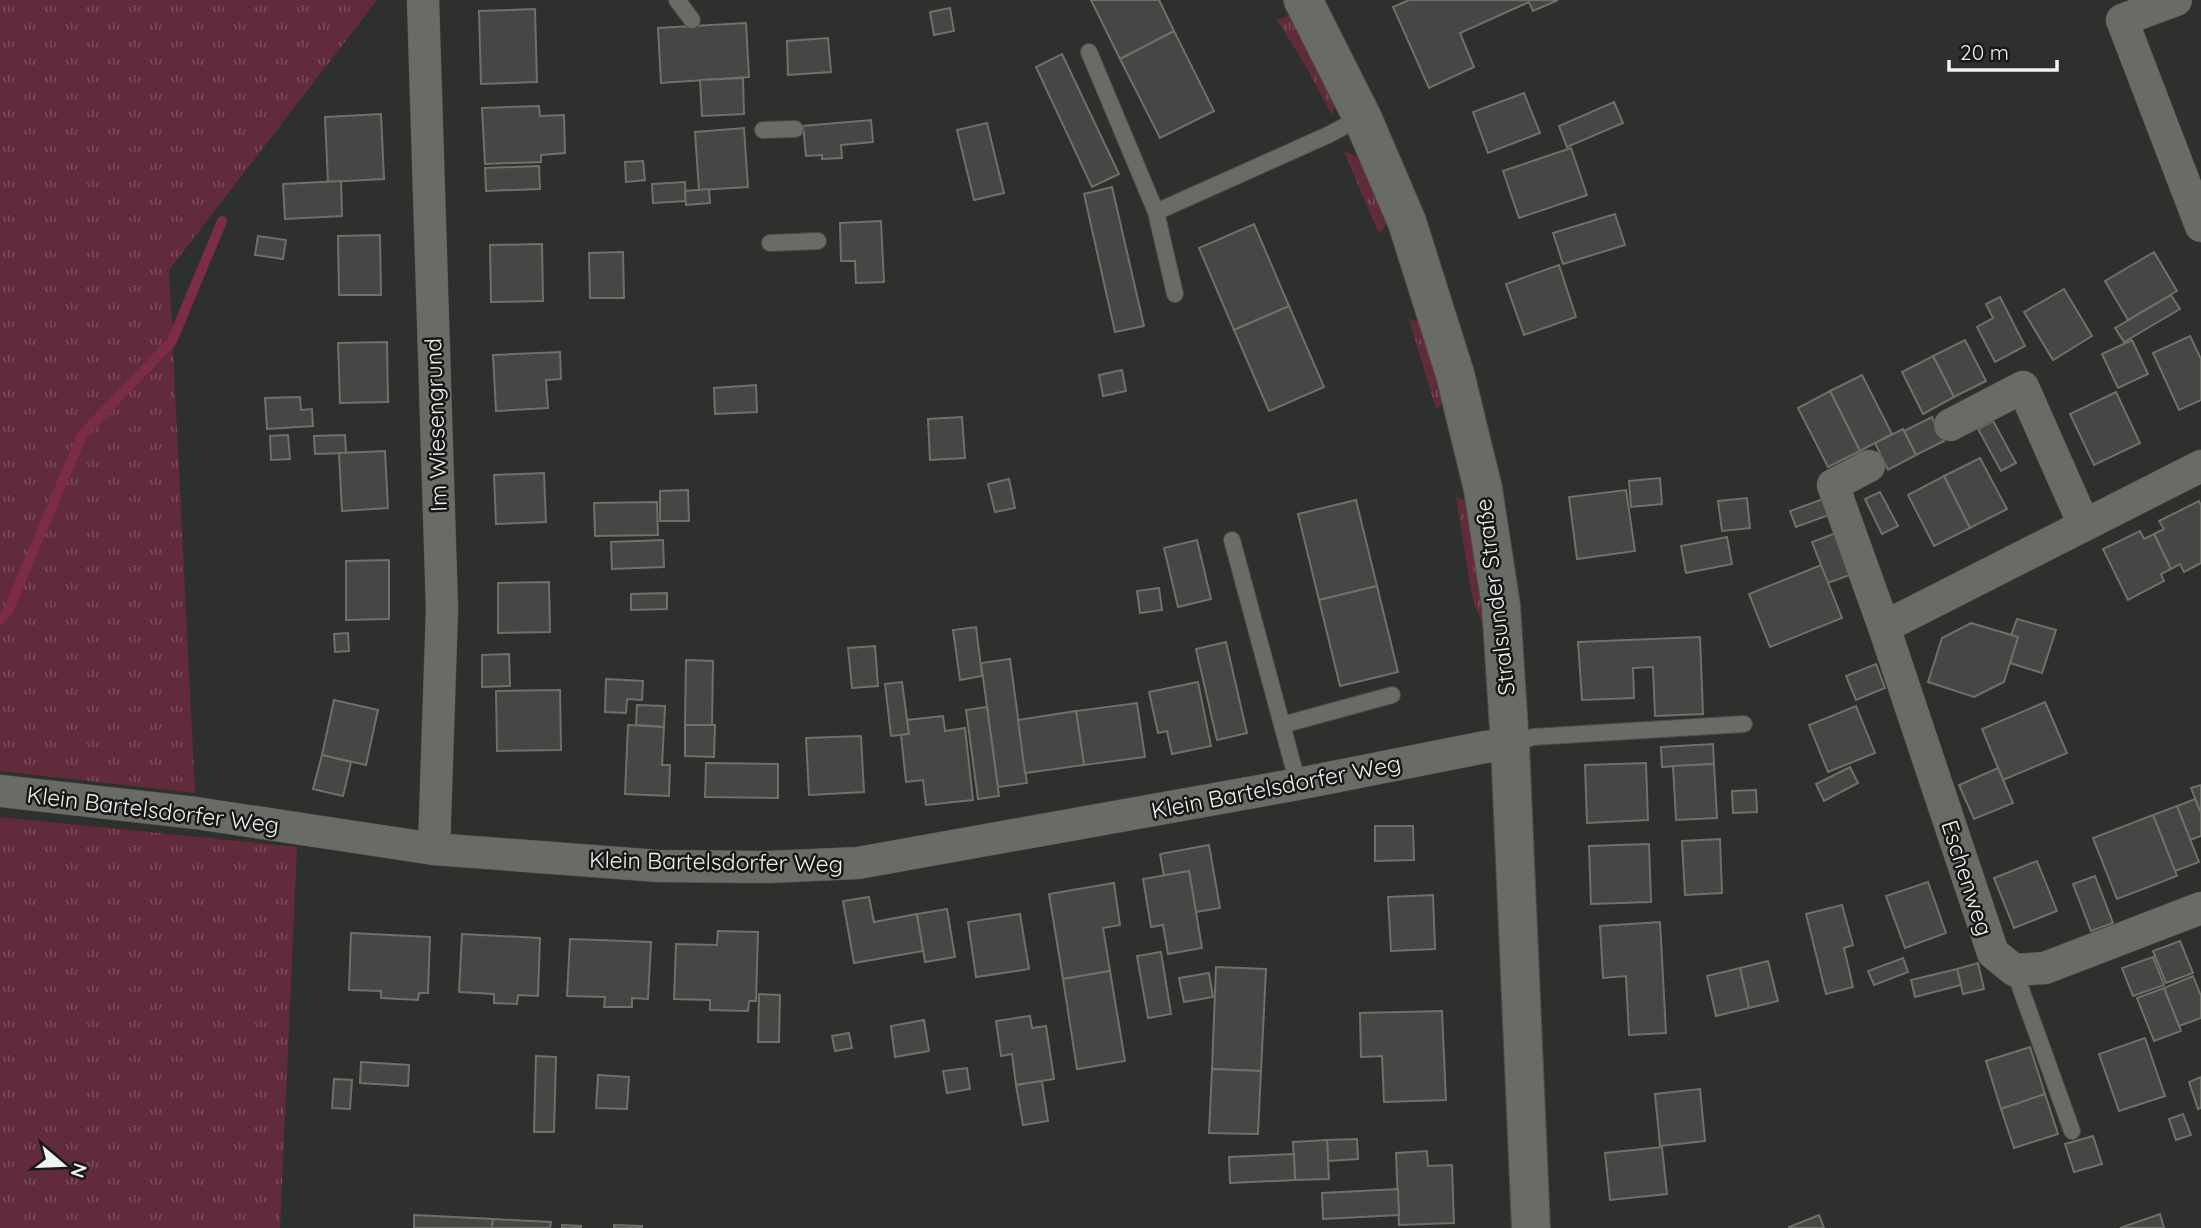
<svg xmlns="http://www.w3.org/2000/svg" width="2201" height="1228" viewBox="0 0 2201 1228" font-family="Quicksand,sans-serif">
<defs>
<pattern id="grass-tufts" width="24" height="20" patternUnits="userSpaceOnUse" patternTransform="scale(1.75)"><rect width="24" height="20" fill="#622b3b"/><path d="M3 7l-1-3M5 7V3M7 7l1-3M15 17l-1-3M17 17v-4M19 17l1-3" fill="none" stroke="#794a58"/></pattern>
</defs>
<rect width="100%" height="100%" fill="#2d302c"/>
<!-- grass -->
<g fill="url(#grass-tufts)">
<polygon points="0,0 377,0 169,270 195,793 0,771"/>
<polygon points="1290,15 1336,97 1332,116 1308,70 1277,20"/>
<polygon points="1344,152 1352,154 1370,166 1389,221 1379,234"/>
<polygon points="1409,319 1428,325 1451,398 1436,409"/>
<polygon points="1456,497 1472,503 1491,649 1472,597"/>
<polygon points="0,817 297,847 280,1228 0,1228"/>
</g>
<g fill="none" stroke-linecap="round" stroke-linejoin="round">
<!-- stream -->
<polyline stroke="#7c2c46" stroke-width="10" points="0,620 8,611 82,435 172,341 222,221"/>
</g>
<!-- building -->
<g fill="#444743" stroke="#6d706b" stroke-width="2">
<polygon points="1091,0 1159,0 1174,31 1120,59"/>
<polygon points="1409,0 1558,0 1533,11 1529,2 1460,33 1474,67 1429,88 1393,7"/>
<polygon points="950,8 954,31 934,35 930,12"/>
<polygon points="535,9 537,82 481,84 479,11"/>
<polygon points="746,23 749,77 661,83 658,28"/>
<polygon points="1174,31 1214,111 1160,138 1120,59"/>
<polygon points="828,38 831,72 788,75 787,41"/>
<polygon points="1062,54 1119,174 1092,187 1036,67"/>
<polygon points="743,78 744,114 702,116 700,80"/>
<polygon points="1524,93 1540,133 1488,153 1473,112"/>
<polygon points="1614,102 1623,123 1567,147 1559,126"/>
<polygon points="539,106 540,116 564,115 565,153 541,155 541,162 485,164 482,108"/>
<polygon points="381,114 384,179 328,182 325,117"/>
<polygon points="871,120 873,142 841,145 842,158 822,159 822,155 806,156 803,126"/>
<polygon points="987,123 1004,193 974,200 957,130"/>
<polygon points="744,128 748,187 699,190 695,132"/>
<polygon points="1571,148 1587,195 1519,218 1503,171"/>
<polygon points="643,161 645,180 626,182 625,162"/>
<polygon points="539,166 540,189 486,191 485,168"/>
<polygon points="341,181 342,216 285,219 283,184"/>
<polygon points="685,182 686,201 653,203 652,184"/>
<polygon points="1112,187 1144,326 1115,332 1084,194"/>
<polygon points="709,189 710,203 686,205 685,191"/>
<polygon points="1615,214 1625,245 1563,264 1553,233"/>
<polygon points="881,221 884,282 856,283 855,261 841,261 840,223"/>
<polygon points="1254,224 1289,306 1234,330 1199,248"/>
<polygon points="380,235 381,295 339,295 338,236"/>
<polygon points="258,236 286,240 283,259 255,255"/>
<polygon points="542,244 543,301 491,302 490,245"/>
<polygon points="623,252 624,298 590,298 589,253"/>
<polygon points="2154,252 2177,291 2128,320 2105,281"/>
<polygon points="1559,265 1576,317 1524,335 1506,284"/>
<polygon points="2064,289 2092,336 2053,360 2024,312"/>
<polygon points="2171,295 2180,309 2124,342 2115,328"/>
<polygon points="2000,297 2025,346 1995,362 1977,327 1993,318 1986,304"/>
<polygon points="1289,306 1324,387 1269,411 1234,330"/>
<polygon points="2190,336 2201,359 2201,400 2179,410 2153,353"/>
<polygon points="1965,340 1986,381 1954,397 1933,356"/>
<polygon points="2132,340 2148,374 2118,388 2102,354"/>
<polygon points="387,342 388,402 340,403 338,343"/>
<polygon points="560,352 561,379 546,380 548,408 496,411 493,355"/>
<polygon points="1933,356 1954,397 1923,414 1902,372"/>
<polygon points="1122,370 1126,391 1103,396 1099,375"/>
<polygon points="1862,375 1892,434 1860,451 1830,391"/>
<polygon points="756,385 757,412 715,414 714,388"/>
<polygon points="1830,391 1860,451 1828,467 1798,408"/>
<polygon points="2116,392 2140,443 2094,465 2070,414"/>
<polygon points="300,397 301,410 312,409 313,426 267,429 265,398"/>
<polygon points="962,417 965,458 930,460 928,419"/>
<polygon points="1932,417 1944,441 1916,455 1904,431"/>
<polygon points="1993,421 2016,463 2001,471 1978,429"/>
<polygon points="1903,429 1916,455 1888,470 1875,443"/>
<polygon points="288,435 290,459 271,460 270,436"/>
<polygon points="345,435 346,453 315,454 314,436"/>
<polygon points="385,451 388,508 342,511 339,453"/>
<polygon points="1980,458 2007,509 1970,528 1944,476"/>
<polygon points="544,473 546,522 496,524 494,475"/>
<polygon points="1944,476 1970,528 1934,546 1908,495"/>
<polygon points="1660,478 1662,504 1631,507 1629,481"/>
<polygon points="1009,479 1015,508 995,512 988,484"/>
<polygon points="688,490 689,521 660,521 660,491"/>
<polygon points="1626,490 1635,551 1577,559 1569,497"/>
<polygon points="1880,492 1898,526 1882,534 1865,499"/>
<polygon points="1747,498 1750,528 1722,531 1718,501"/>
<polygon points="1823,499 1829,515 1796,527 1790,511"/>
<polygon points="1356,500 1377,586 1319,600 1298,514"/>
<polygon points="2199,501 2201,506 2201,563 2184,572 2180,564 2171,569 2154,534 2164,529 2159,521"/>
<polygon points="657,502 658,535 595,536 594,503"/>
<polygon points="1841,531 1858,572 1828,583 1812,542"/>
<polygon points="2140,531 2144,539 2154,534 2171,569 2161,574 2164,581 2128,600 2103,549"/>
<polygon points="1727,537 1732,564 1686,573 1681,546"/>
<polygon points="663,540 664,567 612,569 611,542"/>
<polygon points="1197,540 1211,599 1178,607 1164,548"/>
<polygon points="389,560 389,619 346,620 346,561"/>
<polygon points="1821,565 1842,618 1770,647 1749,594"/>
<polygon points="549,582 550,632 498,633 498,583"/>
<polygon points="1377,586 1398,672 1340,686 1319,600"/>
<polygon points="1159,588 1162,610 1140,613 1137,591"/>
<polygon points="667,593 667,609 631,610 631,594"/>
<polygon points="2017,619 2056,630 2042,673 2010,663 2018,637 2011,636"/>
<polygon points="1971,623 2018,637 2004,682 1974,697 1928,682 1942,638"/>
<polygon points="976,627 982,676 960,680 953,630"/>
<polygon points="348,633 349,651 335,652 334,634"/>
<polygon points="1700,637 1703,714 1655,716 1653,667 1633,668 1634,698 1582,700 1578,642"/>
<polygon points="1226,642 1247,733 1217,740 1196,649"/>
<polygon points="875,646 878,686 852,688 848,648"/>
<polygon points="509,654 510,686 482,687 482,655"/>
<polygon points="1010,659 1027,783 998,787 981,663"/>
<polygon points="686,660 713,661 712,726 685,725"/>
<polygon points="1876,664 1885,688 1856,700 1846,676"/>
<polygon points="606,679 643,681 642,700 627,699 626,713 605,712"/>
<polygon points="902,682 909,734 891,736 885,684"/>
<polygon points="1198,682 1211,746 1172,754 1167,731 1158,733 1149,692"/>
<polygon points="560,690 561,750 497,751 496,691"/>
<polygon points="334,700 378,710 366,765 322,755"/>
<polygon points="2045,702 2067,753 2003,780 1982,729"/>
<polygon points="1137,703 1145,757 1084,765 1076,711"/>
<polygon points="637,705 665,706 664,727 636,725"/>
<polygon points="1856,706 1875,753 1828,772 1809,725"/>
<polygon points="987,707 999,796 978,799 966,710"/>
<polygon points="1076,711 1084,765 1025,773 1018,720"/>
<polygon points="943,716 945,731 965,728 973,800 926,805 923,780 906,782 901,735 909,734 907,720"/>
<polygon points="628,725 664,727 662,765 670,765 669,796 625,794"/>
<polygon points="685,725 715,725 714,757 685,756"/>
<polygon points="861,736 864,792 809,795 806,738"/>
<polygon points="1713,744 1714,764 1662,767 1661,747"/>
<polygon points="322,755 351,762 343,796 313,789"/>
<polygon points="706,763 778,764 778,798 705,797"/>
<polygon points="1646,763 1648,820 1587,823 1585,765"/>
<polygon points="1714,764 1717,818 1676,820 1673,766"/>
<polygon points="1850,767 1858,783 1824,801 1816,784"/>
<polygon points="1998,768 2013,803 1974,819 1959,785"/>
<polygon points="2201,785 2201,813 2191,788"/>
<polygon points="1756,790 1757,812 1733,813 1732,791"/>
<polygon points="2195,799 2201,813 2201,836 2190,840 2177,806"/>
<polygon points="2177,806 2199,862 2175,871 2153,815"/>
<polygon points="2153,815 2177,876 2117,899 2093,838"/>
<polygon points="1375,826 1413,826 1414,860 1375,861"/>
<polygon points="1720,839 1722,893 1685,895 1682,841"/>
<polygon points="1649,844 1651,902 1591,904 1589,846"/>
<polygon points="1209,845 1220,908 1196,912 1189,871 1164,876 1160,854"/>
<polygon points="2037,861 2057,911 2014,928 1994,878"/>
<polygon points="1189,871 1202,948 1168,954 1163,925 1151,927 1143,879"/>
<polygon points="2095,876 2113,923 2091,931 2073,884"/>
<polygon points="1928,882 1946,933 1905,948 1886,896"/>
<polygon points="1114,883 1120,925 1103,928 1110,971 1063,979 1049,894"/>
<polygon points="1433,895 1435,949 1391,951 1388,897"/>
<polygon points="869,897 874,922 917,914 923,951 854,963 843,901"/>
<polygon points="1842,905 1853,945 1844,948 1853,987 1826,994 1806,914"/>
<polygon points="947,909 955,957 925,962 917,914"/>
<polygon points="1020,914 1029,969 976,977 968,922"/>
<polygon points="1660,922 1666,1033 1629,1035 1626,976 1603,978 1600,926"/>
<polygon points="718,931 758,932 756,1001 749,1001 748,1011 710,1010 710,1000 674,999 676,944 717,945"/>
<polygon points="351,933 430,937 428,993 419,993 418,1000 381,998 381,991 349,990"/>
<polygon points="462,934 540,938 538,996 518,995 517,1004 494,1003 494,994 459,992"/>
<polygon points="570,939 651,942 648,999 632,998 632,1007 604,1007 605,997 567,996"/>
<polygon points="2180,941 2193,973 2166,983 2153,951"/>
<polygon points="1161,952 1171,1014 1148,1018 1137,956"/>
<polygon points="2153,957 2164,985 2133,996 2122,968"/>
<polygon points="1903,958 1908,972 1874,985 1868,971"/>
<polygon points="1768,961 1778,1001 1749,1008 1740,968"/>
<polygon points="1978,963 1984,989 1963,994 1957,969"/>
<polygon points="1216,967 1266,969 1261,1071 1212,1069"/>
<polygon points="1740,968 1749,1008 1716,1016 1707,976"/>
<polygon points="1957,969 1961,985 1915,997 1911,980"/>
<polygon points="1110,971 1125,1061 1077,1069 1063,979"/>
<polygon points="1209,973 1213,997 1184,1002 1179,978"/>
<polygon points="2193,976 2201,996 2201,1018 2179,1026 2164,988"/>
<polygon points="2164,988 2181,1031 2154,1041 2137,998"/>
<polygon points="759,994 780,995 779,1042 758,1042"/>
<polygon points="1442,1011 1446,1100 1384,1102 1382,1056 1361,1057 1360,1013"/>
<polygon points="1030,1016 1032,1028 1046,1026 1054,1079 1016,1085 1012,1054 1001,1056 996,1021"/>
<polygon points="924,1020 929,1051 895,1057 891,1026"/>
<polygon points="849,1033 852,1048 835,1051 832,1036"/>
<polygon points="2145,1038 2165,1096 2119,1111 2099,1054"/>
<polygon points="2030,1047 2045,1094 2001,1109 1986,1061"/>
<polygon points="536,1056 556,1057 554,1132 534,1132"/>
<polygon points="361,1062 409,1065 408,1086 360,1083"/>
<polygon points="967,1068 970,1089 947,1093 943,1071"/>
<polygon points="1212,1069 1261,1071 1258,1134 1209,1133"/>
<polygon points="598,1075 629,1077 627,1109 596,1108"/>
<polygon points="2201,1077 2201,1108 2198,1109 2189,1082"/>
<polygon points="334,1079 352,1080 350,1109 332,1108"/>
<polygon points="1042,1081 1048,1121 1023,1125 1016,1085"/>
<polygon points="1700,1089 1705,1141 1660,1146 1655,1094"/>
<polygon points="2045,1094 2058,1134 2014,1148 2001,1109"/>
<polygon points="2183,1114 2191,1135 2176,1140 2169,1119"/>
<polygon points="2093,1136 2102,1164 2074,1172 2065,1144"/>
<polygon points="1357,1139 1358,1159 1328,1161 1327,1140"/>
<polygon points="1327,1140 1329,1179 1295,1180 1293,1142"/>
<polygon points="1662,1147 1667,1194 1610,1200 1605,1153"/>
<polygon points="1427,1151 1428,1166 1452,1165 1454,1223 1399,1225 1396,1153"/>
<polygon points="1294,1154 1295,1180 1230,1183 1229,1157"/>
<polygon points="1398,1189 1399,1215 1323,1219 1322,1193"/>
<polygon points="2160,1214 2164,1228 2120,1228"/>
<polygon points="414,1215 493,1219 492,1228 414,1228"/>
<polygon points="1819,1215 1824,1228 1790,1228 1789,1227"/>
<polygon points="493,1219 551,1222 550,1228 492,1228"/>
<polygon points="562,1225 581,1226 581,1228 562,1228"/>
<polygon points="614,1225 642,1226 642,1228 614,1228"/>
</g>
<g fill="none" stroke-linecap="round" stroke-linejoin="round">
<!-- service casing -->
<g stroke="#4a4d49" stroke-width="18">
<g id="service">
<polyline points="677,0 692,20"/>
<polyline points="1089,52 1156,212 1175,294"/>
<polyline points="763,130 795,129"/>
<polyline points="1156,212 1328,135 1362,117"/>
<polyline points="770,243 818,241"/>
<polyline points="1232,540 1298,784"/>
<polyline points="1282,725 1392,695"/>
<polyline points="1510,745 1533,737 1744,724"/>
<polyline points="2014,970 2072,1131"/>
</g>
</g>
<!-- minor casing -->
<g stroke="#4a4d49" stroke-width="33">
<g id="minor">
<polyline points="423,0 442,609 434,849"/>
<polyline points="2176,0 2122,20 2201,226"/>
<polyline points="1950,425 2023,387 2084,525"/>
<polyline points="1869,466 1833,485 1884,627 2201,466"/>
<polyline points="1884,627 1993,953 2014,970 2045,968 2201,908"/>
<polyline points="0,791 196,813 434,849 658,866 768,867 858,863 1298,784 1485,747 1510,745"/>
</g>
</g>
<!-- tertiary casing -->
<g stroke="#4a4d49" stroke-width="40">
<polyline id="tertiary" points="1303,0 1362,117 1407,222 1455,374 1483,489 1501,606 1510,745 1531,1228"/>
</g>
<!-- service -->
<use href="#service" stroke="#686b66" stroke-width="16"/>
<!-- minor -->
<use href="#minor" stroke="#686b66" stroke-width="32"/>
<!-- tertiary -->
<use href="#tertiary" stroke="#686b66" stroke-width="38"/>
</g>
<g text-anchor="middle" stroke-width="5" stroke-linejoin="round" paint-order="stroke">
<!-- street labels -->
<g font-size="23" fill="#f1f3f0" stroke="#161816">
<text transform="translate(436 425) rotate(-92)" y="8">Im Wiesengrund</text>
<text transform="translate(1495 597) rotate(-97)" y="8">Stralsunder Straße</text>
<text transform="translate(1276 787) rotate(-11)" y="8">Klein Bartelsdorfer Weg</text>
<text transform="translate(153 810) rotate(7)" y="8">Klein Bartelsdorfer Weg</text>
<text transform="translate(716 862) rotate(1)" y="8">Klein Bartelsdorfer Weg</text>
<text transform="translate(1967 878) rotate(72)" y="8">Eschenweg</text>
</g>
</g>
<!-- north arrow -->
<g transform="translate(63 1165) rotate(109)" stroke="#161816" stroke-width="5" paint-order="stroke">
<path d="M0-5L12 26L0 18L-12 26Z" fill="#f1f3f0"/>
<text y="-10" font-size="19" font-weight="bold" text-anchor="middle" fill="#f1f3f0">N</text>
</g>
<!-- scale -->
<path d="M1949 60v10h108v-10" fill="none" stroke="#f1f3f0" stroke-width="3.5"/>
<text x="1960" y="60" font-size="21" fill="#f1f3f0" stroke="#161816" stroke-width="5" paint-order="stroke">20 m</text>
</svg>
